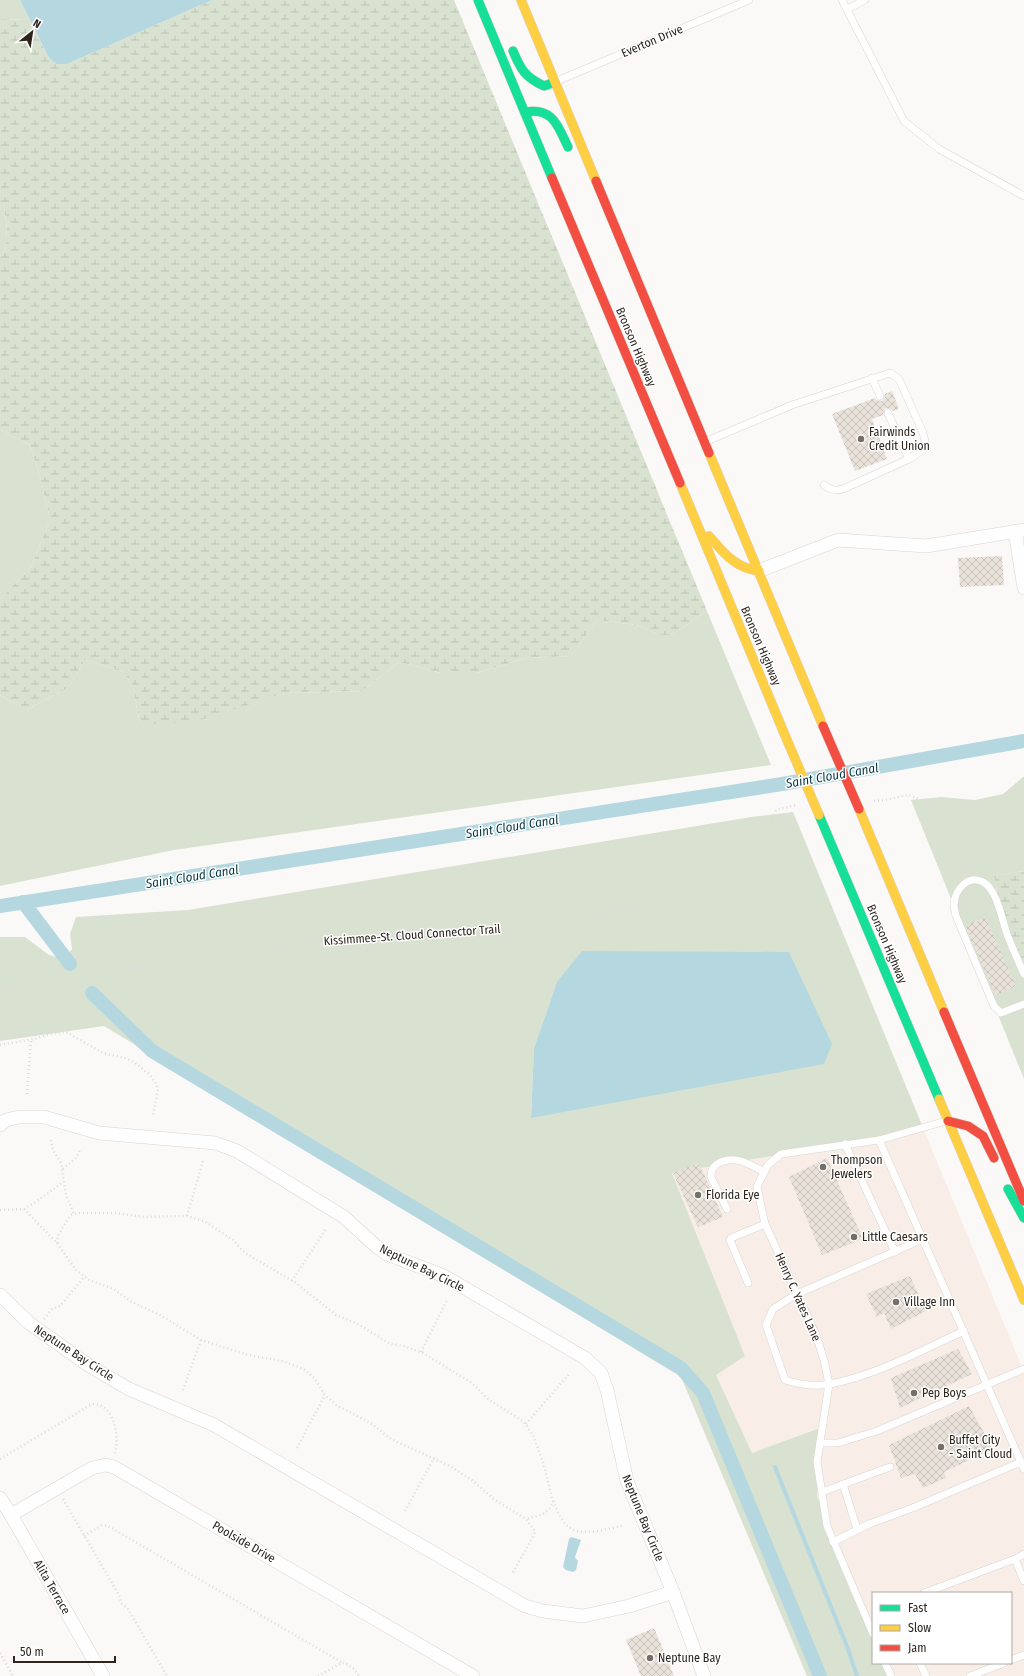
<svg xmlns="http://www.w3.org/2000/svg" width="1024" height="1676" viewBox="0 0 1024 1676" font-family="'Fira Sans Condensed',sans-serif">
<defs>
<pattern id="wetland-marsh" width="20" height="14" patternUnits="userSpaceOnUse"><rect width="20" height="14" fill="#d9e2d0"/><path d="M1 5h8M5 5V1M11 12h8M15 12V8" fill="none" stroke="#bbc2b2"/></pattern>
<pattern id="building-cross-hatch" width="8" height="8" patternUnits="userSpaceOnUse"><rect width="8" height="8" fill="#e9e2da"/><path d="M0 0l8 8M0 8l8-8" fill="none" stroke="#c8c2bb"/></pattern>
</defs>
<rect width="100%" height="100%" fill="#fbf9f7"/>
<!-- commercial -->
<polygon fill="#f8eee7" points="924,1130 1024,1372 1024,1676 894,1676 888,1663 1011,1663 1011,1593 873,1593 873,1628 817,1496 824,1426 752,1453 715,1375 745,1356 672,1173"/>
<!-- grass -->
<g fill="#d9e2d0" fill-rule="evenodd">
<polygon points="0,0 20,0 30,20 0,19"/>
<polygon points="0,203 4,206 7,227 5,252 0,256"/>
<polygon points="0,430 30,445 40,476 50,520 31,567 0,599"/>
<polygon points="707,611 771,765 174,850 0,886 0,695 26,710 68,688 85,660 124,672 133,687 140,724 242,706 285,693 362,691 399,662 441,673 477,673 526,658 571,656 597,620 637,625 659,635 672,635"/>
<polygon points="1023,777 1024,777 1024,871 994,876 1001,912 1024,964 1024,1079 911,800 941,797 975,800 1003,794"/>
<path d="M793,812L924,1130L672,1173L745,1356L716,1375L752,1453L825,1426L817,1496L873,1628V1663H888L894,1676H807L681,1377L104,1026L0,1041V937H25L49,955L64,959L72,949L70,934L76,917L188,910L751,817ZM557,982L531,1117L534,1048Z"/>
</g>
<!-- wetland -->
<g fill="url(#wetland-marsh)">
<polygon points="212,0 454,0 707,611 672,635 659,635 637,625 597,620 571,656 526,658 477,673 441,673 399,662 362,691 285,693 194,722 140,724 133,687 124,672 85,660 68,688 26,710 0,695 0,599 31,567 50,520 40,476 30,445 0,430 0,256 5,252 7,227 4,206 0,203 0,19 30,20 49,58 56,64 67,64"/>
<polygon points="1024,871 1024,964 1001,912 994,876"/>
</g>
<!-- water -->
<g fill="#b4d7e0">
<polygon points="20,0 212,0 67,64 56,64 49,58"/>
<polygon points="582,951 789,952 832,1044 824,1064 531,1118 534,1048 557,982"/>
<polygon points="571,1537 581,1540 575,1557 578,1561 576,1570 573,1572 566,1570 563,1567 569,1539"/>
</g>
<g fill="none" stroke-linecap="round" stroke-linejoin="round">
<!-- stream -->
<polyline stroke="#b4d7e0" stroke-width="4" points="775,1467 848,1649 857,1676"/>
<!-- canal -->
<g stroke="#b4d7e0" stroke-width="14">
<polyline points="23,902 70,964"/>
<polyline points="0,906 782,784 1024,741"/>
<polyline points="92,993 152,1051 681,1368 703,1393 820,1676"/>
</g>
</g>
<!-- building -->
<g fill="url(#building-cross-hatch)">
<polygon points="892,391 899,409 893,411 891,409 886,408 884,410 883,415 872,419 887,459 855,471 832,414 875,398 877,400 882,401 884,399 885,394"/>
<polygon points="1002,556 1004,585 960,587 958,558"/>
<polygon points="985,917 1016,986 996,995 965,926"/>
<polygon points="827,1158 863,1239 822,1255 789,1177"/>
<polygon points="699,1163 723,1217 698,1227 673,1173"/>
<polygon points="910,1276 926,1311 891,1329 884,1313 877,1317 866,1294"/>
<polygon points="958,1349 972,1374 900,1408 891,1378"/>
<polygon points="969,1406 993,1449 944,1472 946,1478 923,1488 915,1474 901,1478 889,1445"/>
<polygon points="654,1628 674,1676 641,1676 626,1640"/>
</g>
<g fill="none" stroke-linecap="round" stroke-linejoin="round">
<!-- lane casing -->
<g stroke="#d9d4d0" stroke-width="8">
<g id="lane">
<polyline points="842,0 904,121 939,149 1024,196"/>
<polyline points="847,9 865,0"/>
<polyline points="557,81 749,0"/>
<polyline points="872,378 880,396"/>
<polyline points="888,413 909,459"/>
<path d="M707,441L792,405L890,373L899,379L923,433L925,441L924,449L911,458L843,489C835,491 830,490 824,485"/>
<path d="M1024,974C1018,961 1012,947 1007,934C1002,920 997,889 983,882C968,874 955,890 954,904C954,908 955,912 956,916L994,1006L1001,1013L1024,1004"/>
<polyline points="946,1121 879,1140 1024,1469"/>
<polyline points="845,1144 895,1252"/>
<path d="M727,1209L711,1177C711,1171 712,1168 717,1164C734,1154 749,1164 764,1172"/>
<path d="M923,1239L797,1294L773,1309L766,1325L785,1380C798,1384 816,1387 830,1384C877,1375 920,1351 964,1331"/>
<polyline points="748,1283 730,1240 731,1238 765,1224"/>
<polyline points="820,1443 838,1443 877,1431 1024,1369"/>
<polyline points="843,1484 857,1529"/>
<polyline points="822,1492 890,1467"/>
<polyline points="833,1542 869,1524 915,1507 1021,1462"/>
<polyline points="1024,1554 1015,1559 1024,1581"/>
<polyline points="924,1593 1015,1559"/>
<polyline points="873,1634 827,1526 817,1462 829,1384 824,1360 816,1335 765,1224 757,1187 760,1180 768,1165 781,1154 879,1140"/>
<polyline points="1011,1660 1024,1655"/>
<polyline points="885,1663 891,1676"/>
<polyline points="920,1663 926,1676"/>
<polyline points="970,1676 1004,1663"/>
</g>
</g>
<!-- street casing -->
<g stroke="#d9d4d0" stroke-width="14">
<g id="street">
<polyline points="1015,531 1024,588"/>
<polyline points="759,571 838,540 926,546 1024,530"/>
<polyline points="0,1125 6,1120 19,1117 44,1117 99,1133 215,1143 237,1151 344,1217 378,1248 387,1254 444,1276 585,1358 601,1373 607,1390 627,1481 673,1592 704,1676"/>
<polyline points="0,1295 29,1323 88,1365 129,1389 214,1425 525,1606 543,1611 583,1616 629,1606 673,1592"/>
<polyline points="0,1498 11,1515 103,1676"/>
<polyline points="11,1515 92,1468 106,1465 114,1467 473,1676"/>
</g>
</g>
<!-- fast casing -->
<g stroke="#d9d4d0" stroke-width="10">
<g id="fast">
<polyline points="478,0 552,178"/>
<path d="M513,51C521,70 525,77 544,86L555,82"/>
<path d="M525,112C553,107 558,126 568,147"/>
<polyline points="819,815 939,1099"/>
<polyline points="1008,1189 1024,1218"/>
</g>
</g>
<!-- slow casing -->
<g stroke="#d9d4d0" stroke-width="10">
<g id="slow">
<polyline points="521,0 596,181"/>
<polyline points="709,453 823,726"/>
<polyline points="680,483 784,733"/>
<path d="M709,536C724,553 735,568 759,571"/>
<polyline points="859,809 944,1012"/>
<polyline points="939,1099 1024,1300"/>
</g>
</g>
<!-- jam casing -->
<g stroke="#d9d4d0" stroke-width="10">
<g id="jam">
<polyline points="552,178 680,483"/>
<polyline points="596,181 709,453"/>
<polyline points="944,1012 1024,1201"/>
<polyline points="948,1121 968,1126 983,1136 994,1158"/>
</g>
</g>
<!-- path -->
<g stroke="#dcdada" stroke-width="2.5" stroke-dasharray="1 3" stroke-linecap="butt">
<polyline points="874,801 885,800 908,795 938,806 966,827 988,835 1007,834 1024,820"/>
<polyline points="0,990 48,983 121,969 252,948 383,935 487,928 503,929 623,910 715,892 737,885 747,873 761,848 761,833 771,824 776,810 797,805"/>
<polyline points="0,1045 34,1039 51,1034 66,1032 103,1053 125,1058 134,1062 149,1074 155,1082 158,1089 153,1116"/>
<polyline points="27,1094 31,1039"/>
<polyline points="51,1140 53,1150 61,1163 66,1195 74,1214"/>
<polyline points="63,1169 76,1158 80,1150"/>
<polyline points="24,1209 57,1243 76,1270 89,1280 114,1289 130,1301 160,1315 201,1340 248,1355 282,1361 304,1369 315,1379 324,1394 336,1405 372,1424 391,1439 450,1466 473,1481 495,1500 526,1519 535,1531 534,1535 512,1574"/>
<polyline points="0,1210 24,1209 37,1201 63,1182"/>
<polyline points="187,1216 203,1161"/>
<path d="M57,1243L58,1236L66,1222L71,1215L78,1213H115L144,1217L187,1216L204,1221L233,1240L245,1253L296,1283L336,1315L358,1324L390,1344L404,1346L423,1353L472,1383L488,1399L524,1422L533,1435L543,1462L553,1501C550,1514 538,1516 526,1519"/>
<polyline points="292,1281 326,1229"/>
<polyline points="44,1319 52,1309 60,1306 84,1277"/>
<polyline points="421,1352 447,1300"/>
<polyline points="183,1390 201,1340"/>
<polyline points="526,1424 570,1373"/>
<polyline points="297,1448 325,1395"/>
<path d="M0,1459L92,1404C116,1404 119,1438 115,1454"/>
<polyline points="63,1499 120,1597 121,1603 128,1609 167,1676"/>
<path d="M553,1501C556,1508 559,1515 563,1521C575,1540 605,1529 622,1526"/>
<polyline points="405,1511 434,1458"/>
<polyline points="84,1536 102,1525 108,1526 343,1663"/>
<polyline points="0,1653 13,1676"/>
<polyline points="318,1676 341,1663 345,1663 354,1669 359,1676"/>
</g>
<!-- lane -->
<use href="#lane" stroke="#fefefe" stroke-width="7"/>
<!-- street -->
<use href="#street" stroke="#fefefe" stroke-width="13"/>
<!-- fast -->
<use href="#fast" stroke="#16e098" stroke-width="9"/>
<!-- slow -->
<use href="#slow" stroke="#ffcf43" stroke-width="9"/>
<!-- jam -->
<use href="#jam" stroke="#f24e42" stroke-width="9"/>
<!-- slow-bridge casing -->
<g stroke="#d9d4d0" stroke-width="10" stroke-linecap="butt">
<polyline id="slow-bridge" points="784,733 819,815"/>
</g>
<!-- jam-bridge casing -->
<g stroke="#d9d4d0" stroke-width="10" stroke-linecap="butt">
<polyline id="jam-bridge" points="823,726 859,809"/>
</g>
<!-- slow-bridge -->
<use href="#slow-bridge" stroke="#ffcf43" stroke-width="9"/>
<!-- jam-bridge -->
<use href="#jam-bridge" stroke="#f24e42" stroke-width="9"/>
</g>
<!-- markers -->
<g fill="#756f6a" stroke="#fff" stroke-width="1.5">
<circle cx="861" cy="439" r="4"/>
<circle cx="823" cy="1167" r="4"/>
<circle cx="698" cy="1195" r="4"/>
<circle cx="854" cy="1237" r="4"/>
<circle cx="896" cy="1302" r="4"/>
<circle cx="914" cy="1393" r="4"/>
<circle cx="941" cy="1447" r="4"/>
<circle cx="650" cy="1658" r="4"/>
</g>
<g text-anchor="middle" stroke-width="3" stroke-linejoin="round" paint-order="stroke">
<!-- street labels -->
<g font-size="12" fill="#2d251e" stroke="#fff">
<text transform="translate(652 41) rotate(-23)" y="4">Everton Drive</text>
<text transform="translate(636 347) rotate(67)" y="4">Bronson Highway</text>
<text transform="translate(761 646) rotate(67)" y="4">Bronson Highway</text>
<text transform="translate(412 935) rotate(-4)" y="4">Kissimmee-St. Cloud Connector Trail</text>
<text transform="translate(887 944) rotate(67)" y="4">Bronson Highway</text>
<text transform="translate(422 1268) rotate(26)" y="4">Neptune Bay Circle</text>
<text transform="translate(798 1297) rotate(66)" y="4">Henry C. Yates Lane</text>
<text transform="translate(74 1353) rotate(33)" y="4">Neptune Bay Circle</text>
<text transform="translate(643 1518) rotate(68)" y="4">Neptune Bay Circle</text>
<text transform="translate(244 1542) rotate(30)" y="4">Poolside Drive</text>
<text transform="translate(52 1587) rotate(60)" y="4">Alita Terrace</text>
</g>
<!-- poi labels -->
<g font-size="12" fill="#2d251e" stroke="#fff" text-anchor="start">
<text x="869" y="436">Fairwinds<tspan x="869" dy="14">Credit Union</tspan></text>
<text x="831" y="1164">Thompson<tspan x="831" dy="14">Jewelers</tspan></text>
<text x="706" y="1199">Florida Eye</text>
<text x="862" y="1241">Little Caesars</text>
<text x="904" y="1306">Village Inn</text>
<text x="922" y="1397">Pep Boys</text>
<text x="949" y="1444">Buffet City<tspan x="949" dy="14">- Saint Cloud</tspan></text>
<text x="658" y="1662">Neptune Bay</text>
</g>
<!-- water labels -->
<g font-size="13" font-style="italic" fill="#053640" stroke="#fff">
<text transform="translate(832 775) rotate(-10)" y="5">Saint Cloud Canal</text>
<text transform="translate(512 826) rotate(-9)" y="5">Saint Cloud Canal</text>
<text transform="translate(192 876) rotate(-9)" y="5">Saint Cloud Canal</text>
</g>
</g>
<!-- legend -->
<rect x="872" y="1592" width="140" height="72" fill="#ffffff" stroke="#aba8a5"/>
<rect x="880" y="1605" width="20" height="6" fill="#16e098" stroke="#aba8a5"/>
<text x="908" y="1612" font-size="12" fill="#2d251e">Fast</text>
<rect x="880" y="1625" width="20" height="6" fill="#ffcf43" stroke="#aba8a5"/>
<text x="908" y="1632" font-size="12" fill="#2d251e">Slow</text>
<rect x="880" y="1645" width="20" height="6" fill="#f24e42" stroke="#aba8a5"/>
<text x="908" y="1652" font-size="12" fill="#2d251e">Jam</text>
<!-- north arrow -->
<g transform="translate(32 32) rotate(30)" stroke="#ffffff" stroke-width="3" paint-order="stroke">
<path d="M0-3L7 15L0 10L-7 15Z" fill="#2d251e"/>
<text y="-6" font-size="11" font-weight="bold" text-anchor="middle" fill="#2d251e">N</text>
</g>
<!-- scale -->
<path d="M14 1656v6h101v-6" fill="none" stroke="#2d251e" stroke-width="2"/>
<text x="20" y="1656" font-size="12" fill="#2d251e" stroke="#ffffff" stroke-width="3" paint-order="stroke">50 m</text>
</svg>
